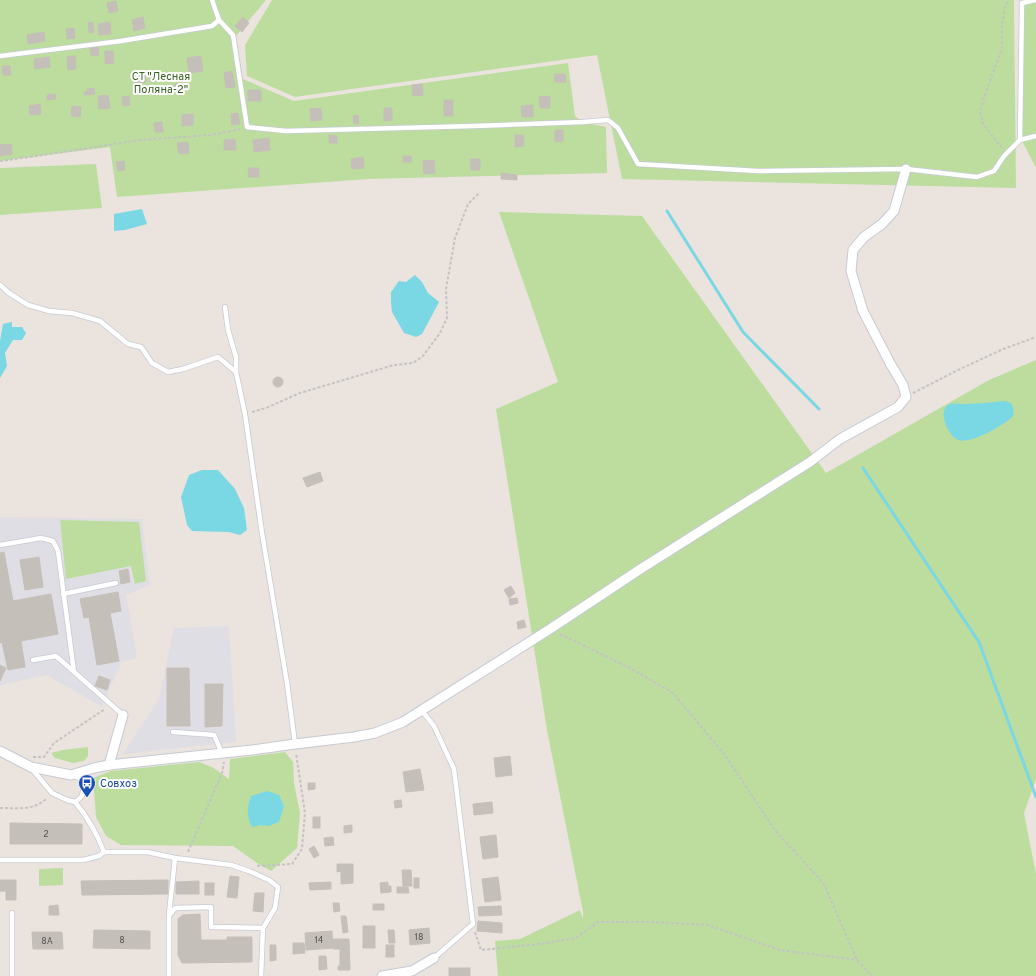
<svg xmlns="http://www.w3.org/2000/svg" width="1036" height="976" viewBox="0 0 1036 976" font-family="Overpass,sans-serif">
<rect width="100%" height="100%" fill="#ebe3de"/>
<!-- industrial -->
<g fill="#dfdee4">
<polygon points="0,517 142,519 150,585 126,595 137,658 121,662 102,707 47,675 0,685"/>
<polygon points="229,626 236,742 123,754 159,699 174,628"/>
</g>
<!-- green -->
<g fill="#bddd9f">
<polygon points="0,0 266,0 236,36 243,79 294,101 568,63 575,116 583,122 606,127 607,173 369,179 117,197 110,147 0,161"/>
<polygon points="272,0 1014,0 1016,188 622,179 597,55 295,97 247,76 245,45"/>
<polygon points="1020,0 1036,0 1036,168 1018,133"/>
<polygon points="96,164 102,208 0,215 0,168"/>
<polygon points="499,212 642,216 826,473 989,380 1036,360 1036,779 1024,813 1036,874 1036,976 498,976 495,941 520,939 580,910 583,920 583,912 547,730 496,409 558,382"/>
<polygon points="60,520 139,522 146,581 135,584 131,566 66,579"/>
<polygon points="88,747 88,756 84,761 73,763 55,758 51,753 63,750"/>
<polygon points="285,752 293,762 294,783 300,813 297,848 271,871 257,863 233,846 121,845 106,836 96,817 93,778 111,771 199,762 212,767 229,779 230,759"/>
<polygon points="63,868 63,885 39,886 39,869"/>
</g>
<!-- water -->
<g fill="#7ad7e4">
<polygon points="142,209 147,224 125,230 114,231 114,214"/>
<polygon points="415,275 422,282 428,293 439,302 422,334 416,337 404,333 392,312 391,303 391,292 399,281 406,282"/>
<polygon points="12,322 12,327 22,327 26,333 22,340 13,340 5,353 7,366 0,378 0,341 3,324"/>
<path d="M1003,401C1012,401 1015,407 1013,416C1005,425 969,445 958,440C948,436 936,409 950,404C955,403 961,404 966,404C978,403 991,403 1003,401Z"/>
<polygon points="202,470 218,470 235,489 244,508 247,530 240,535 229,532 192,531 187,525 181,497 189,475"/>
<path d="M267,791L279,795L284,806L279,822L269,826L260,825L252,827C246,815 247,808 251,796Z"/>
</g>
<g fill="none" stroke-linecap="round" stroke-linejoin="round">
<!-- stream -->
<g stroke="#7ad7e4" stroke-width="3">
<polyline points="667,211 743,332 819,409"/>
<polyline points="863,468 979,642 1036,797"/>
</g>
</g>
<!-- building -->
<g fill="#c4bfb9" stroke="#c6bfb7">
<polygon points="116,1 118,11 109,13 107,3"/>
<polygon points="143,17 145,28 134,31 132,20"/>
<polygon points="243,17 249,23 242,32 235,26"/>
<polygon points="93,22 94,32 89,33 88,23"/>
<polygon points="110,22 111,34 99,35 98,24"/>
<polygon points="74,28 75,38 67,39 66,29"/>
<polygon points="44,32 45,41 28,44 27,35"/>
<polygon points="98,47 99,55 91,56 90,48"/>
<polygon points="105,51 113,51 114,63 105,64"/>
<polygon points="75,56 76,69 68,70 67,57"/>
<polygon points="201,56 203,71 189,73 187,58"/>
<polygon points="49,57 50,67 35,69 34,59"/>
<polygon points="2,66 10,66 11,75 3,75"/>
<polygon points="232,71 235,87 226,88 224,73"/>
<polygon points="145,72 146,82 136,83 134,74"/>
<polygon points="156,74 157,81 151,82 150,75"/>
<polygon points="554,74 565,74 566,82 555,82"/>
<polygon points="186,83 186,89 175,91 175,84"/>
<polygon points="422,84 423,95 413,96 412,85"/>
<polygon points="94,88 95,94 85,95 84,92 88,91 87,89"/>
<rect x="248" y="90" width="13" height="11"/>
<polygon points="55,94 56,99 47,100 47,95"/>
<polygon points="108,95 110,108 99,109 98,96"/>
<polygon points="129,96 130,105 123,106 122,97"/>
<polygon points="550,96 550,108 540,108 539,97"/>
<rect x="444" y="100" width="9" height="16"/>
<polygon points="40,104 41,114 30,115 29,106"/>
<polygon points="533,105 533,117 522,117 521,106"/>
<polygon points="72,106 81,107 80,117 71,116"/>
<polygon points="321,108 322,120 311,121 310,109"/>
<polygon points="384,108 392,108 392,120 384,121"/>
<polygon points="238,113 240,124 232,125 231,114"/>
<polygon points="193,114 193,125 182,126 182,115"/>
<polygon points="358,115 359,124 354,124 353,116"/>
<polygon points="162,122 163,132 155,132 154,123"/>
<polygon points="555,130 563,130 563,141 555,142"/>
<polygon points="329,135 337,136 337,143 329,143"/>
<polygon points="515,135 523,135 524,146 515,147"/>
<polygon points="269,138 270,150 254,152 253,140"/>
<polygon points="235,139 236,150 224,150 224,140"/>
<polygon points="188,142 189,153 179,154 177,143"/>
<polygon points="11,144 12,154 0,156 0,145"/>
<rect x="403" y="156" width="8" height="6"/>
<polygon points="363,157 364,168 352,169 351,159"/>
<polygon points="470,159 480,159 480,170 471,170"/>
<polygon points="434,160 435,173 424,174 423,161"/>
<polygon points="124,161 125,170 118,171 116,162"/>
<polygon points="248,168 259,168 259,177 249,177"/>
<polygon points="501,173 517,175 517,180 501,179"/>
<circle cx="278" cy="382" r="5"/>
<polygon points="320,472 323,481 307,487 303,478"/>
<polygon points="4,552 13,601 51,594 58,634 21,641 25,667 8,670 2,642 0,643 0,553"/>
<polygon points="39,557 43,587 25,590 20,560"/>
<polygon points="128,569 130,582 121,584 119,571"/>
<polygon points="511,586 515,593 509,598 504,590"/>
<polygon points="118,592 121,611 110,613 119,661 97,665 89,617 84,618 80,599"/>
<polygon points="517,598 518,603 510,605 509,599"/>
<polygon points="524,620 526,627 518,629 517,622"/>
<polygon points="0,665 6,668 0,681"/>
<polygon points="167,668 189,668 190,726 167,726"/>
<polygon points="99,676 110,680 107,690 95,686"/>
<polygon points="205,684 223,684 222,726 205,727"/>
<polygon points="510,756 512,775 496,777 494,758"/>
<polygon points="420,769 424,790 406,792 403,772"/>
<polygon points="308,783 315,783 315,789 308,790"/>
<polygon points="401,800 402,807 395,808 394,801"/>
<polygon points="492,802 493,813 474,815 473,804"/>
<rect x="313" y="817" width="7" height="11"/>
<polygon points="10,823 82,824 82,844 10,844"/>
<polygon points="352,825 352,832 344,833 344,826"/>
<polygon points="496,835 498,857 483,859 480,837"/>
<polygon points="333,837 334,845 325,846 324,838"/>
<polygon points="314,846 319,855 314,858 309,849"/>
<polygon points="337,864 353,864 353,883 341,884 341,871 337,872"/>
<polygon points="402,870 411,870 412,886 403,886"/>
<polygon points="230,876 239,877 237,898 227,897"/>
<polygon points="498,877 501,900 485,902 482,879"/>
<rect x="414" y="878" width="5" height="10"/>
<polygon points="0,880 16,880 16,900 6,900 6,891 0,891"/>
<polygon points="168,880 168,894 82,895 81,881"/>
<polygon points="199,881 199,894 176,894 176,882"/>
<polygon points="331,882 331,889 310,890 309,883"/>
<polygon points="388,882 388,886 391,886 391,892 381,893 380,883"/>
<rect x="205" y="883" width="9" height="12"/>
<polygon points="397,887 408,887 409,893 397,893"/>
<polygon points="255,893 264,893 263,912 253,911"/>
<polygon points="333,903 339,903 340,911 334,912"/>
<rect x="373" y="904" width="11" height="6"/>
<polygon points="58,905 59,915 49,915 49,906"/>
<polygon points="501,906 502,915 479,916 478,907"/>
<polygon points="200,914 201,940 227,940 227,937 252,937 252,962 182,963 178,955 178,919 183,915"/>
<polygon points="341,916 346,916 348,932 343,933"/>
<polygon points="478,921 502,923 502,933 477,931"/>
<rect x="363" y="926" width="12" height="22"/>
<polygon points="429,928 430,943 410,945 409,930"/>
<polygon points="94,930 150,931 150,949 93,948"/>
<polygon points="388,930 394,930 395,943 389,943"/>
<polygon points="332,931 333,948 306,950 305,933"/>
<polygon points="32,932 62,932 63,949 33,949"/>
<polygon points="333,939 349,939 350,970 338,970 338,966 340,966 340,949 333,949"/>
<polygon points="293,943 304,943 305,953 293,954"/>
<polygon points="270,945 276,945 276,960 270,961"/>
<rect x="386" y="945" width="8" height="12"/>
<polygon points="319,956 326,956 327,969 319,970"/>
<rect x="449" y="968" width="21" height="8"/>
</g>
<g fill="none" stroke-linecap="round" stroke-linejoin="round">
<!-- lane casing -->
<g stroke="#c5cad3" stroke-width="6">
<g id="lane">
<polyline points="212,0 219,20 233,35 247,127 286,131 474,126 583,122 608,120 618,128 638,164 758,171 906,169 977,177 994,171 1004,156 1020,140 1036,136"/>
<polyline points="0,56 121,41 212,26 219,20"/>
<polyline points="1020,140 1022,3 1036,0"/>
<polyline points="0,285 9,293 28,305 49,311 72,313 100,321 128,344 141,347 152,363 168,372 183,369 218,357 236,372"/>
<polyline points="225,307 228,330 236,357 236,372 245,414 262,533 287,683 295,744"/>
<polyline points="0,545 41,538 53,541 58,551 74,672"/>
<polyline points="63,594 116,583"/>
<polyline points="33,660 56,656 123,715"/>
<polyline points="422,711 434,726 454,769 473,924 434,958"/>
<polyline points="173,732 214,735 222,753"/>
<polyline points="32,769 52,793 67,800 75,802 79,799 82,796 84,786 83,780 73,775"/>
<path d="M75,802C87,816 97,834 104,852H147L175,858L231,865L249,871L269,880L278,887L275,908L263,928L261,976"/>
<polyline points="0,860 83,860 99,856 104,852"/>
<polyline points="12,913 12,976"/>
<polyline points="169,914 175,858"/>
<polyline points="169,976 169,916 175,908 211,907 211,927 263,928"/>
</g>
</g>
<!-- street casing -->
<g stroke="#c5cad3" stroke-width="11">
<g id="street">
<polyline points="0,751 31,767 71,775 94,768 109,765 252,750 295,744 354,737 375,733 403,722 550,629 642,568 810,462 840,439 898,407 906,397 903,385 890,363 863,311 851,271 853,250 864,237 882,224 894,211 906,169"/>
<polyline points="109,765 123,715"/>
<polyline points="382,976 412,971 434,958"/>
</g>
</g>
<!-- path -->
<g stroke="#c3c3c3" stroke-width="2" stroke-dasharray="3 2" stroke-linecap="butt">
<polyline points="1002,148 983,124 980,111 986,92 1002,48 1002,24 1005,6 1009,0"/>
<polyline points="0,161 30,157 140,140 211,135 240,129"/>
<polyline points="913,393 956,371 1001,350 1036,337"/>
<polyline points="252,412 266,408 300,393 394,365 413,363 423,356 440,333 447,318 446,289 455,238 468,204 480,192"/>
<polyline points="560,634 630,668 673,693 725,755 775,830 824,884 857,960 872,976"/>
<polyline points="33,757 44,757 54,743 105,709"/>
<path d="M0,808C17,808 34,811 47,798"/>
<polyline points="188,852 222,773 224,762"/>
<polyline points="257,866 292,864 302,849 305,813 296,753"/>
<polyline points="475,932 481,950 540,944 576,938 598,922 651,922 708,925 780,950 857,960"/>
</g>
<!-- lane -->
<use href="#lane" stroke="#fff" stroke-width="4.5"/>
<!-- street -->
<use href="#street" stroke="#fff" stroke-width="9"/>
</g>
<!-- icons -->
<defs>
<g id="bus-pin" transform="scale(0.9)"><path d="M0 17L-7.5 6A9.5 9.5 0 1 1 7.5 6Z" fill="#1a4fb4" stroke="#fff"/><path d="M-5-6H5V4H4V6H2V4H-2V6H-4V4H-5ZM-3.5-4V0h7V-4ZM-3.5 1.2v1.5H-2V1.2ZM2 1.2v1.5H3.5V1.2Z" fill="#fff"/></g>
</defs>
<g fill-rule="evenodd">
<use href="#bus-pin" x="87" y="783"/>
</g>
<g text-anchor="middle" stroke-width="4" stroke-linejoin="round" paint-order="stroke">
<!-- number labels -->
<g font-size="9" fill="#504f4e">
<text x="46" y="837">2</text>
<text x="419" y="940">18</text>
<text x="122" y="943">8</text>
<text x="319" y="943">14</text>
<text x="47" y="944">8А</text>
</g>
<!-- park labels -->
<g font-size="11" fill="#376121" stroke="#fff">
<text x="161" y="80">СТ "Лесная<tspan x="161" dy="13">Поляна-2"</tspan></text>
</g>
<!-- transit labels -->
<g font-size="11" fill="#164399" stroke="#fff" text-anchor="start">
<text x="100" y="787">Совхоз</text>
</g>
</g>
</svg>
